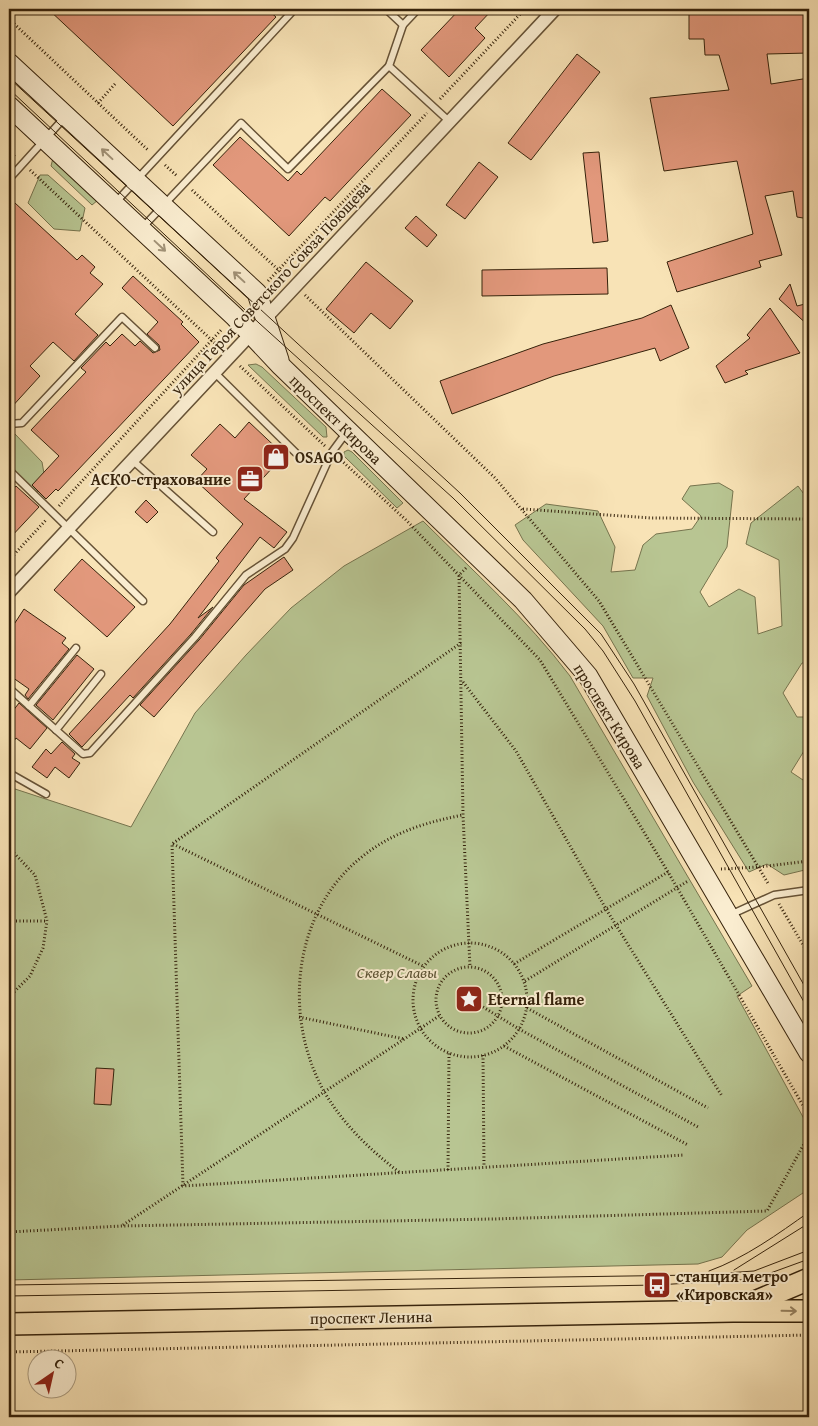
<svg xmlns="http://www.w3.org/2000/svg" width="818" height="1426" viewBox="0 0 818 1426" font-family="'Gentium Book Plus',serif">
<rect width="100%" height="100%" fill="#f8e3b6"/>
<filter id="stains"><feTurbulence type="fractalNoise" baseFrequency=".004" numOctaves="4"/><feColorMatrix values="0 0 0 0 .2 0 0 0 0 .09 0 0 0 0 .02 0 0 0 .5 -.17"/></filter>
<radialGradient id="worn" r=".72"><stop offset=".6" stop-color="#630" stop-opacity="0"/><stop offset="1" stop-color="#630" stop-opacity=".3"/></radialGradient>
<!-- green -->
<g fill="#b8c592" stroke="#76744e">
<polygon points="53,158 98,200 92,205 51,166"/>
<polygon points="40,175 48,175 85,208 80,231 54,229 28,203"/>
<polygon points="256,364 262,367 326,427 327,437 323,437 248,365"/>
<polygon points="9,433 15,434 42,462 46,485 38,492 9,475"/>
<polygon points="348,450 352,452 403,503 397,508 344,456 344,452"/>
<polygon points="719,483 733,491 727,547 700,592 709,607 739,589 755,597 758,634 782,626 779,560 746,544 751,523 798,486 809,501 809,663 802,663 783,693 797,717 809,717 809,752 804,751 791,772 809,784 809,869 784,875 767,864 749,872 693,782 647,696 653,678 633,678 603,626 523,540 515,525 546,504 598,511 615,547 611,572 635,570 643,545 656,534 692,529 701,516 682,499 690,486"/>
<path d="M423,521C473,571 527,619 570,676L752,986L737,996L809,1128V1189L747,1230L722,1257L698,1264L9,1280V787L131,827L195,713L246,655L291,608L344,566Z"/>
</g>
<!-- building -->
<g fill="#e2987c" stroke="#35220b">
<polygon points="48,9 267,9 276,17 173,126"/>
<polygon points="460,9 493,9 475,28 485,38 449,77 421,50"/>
<polygon points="689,9 808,9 809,53 767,54 771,84 809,78 809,219 797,217 793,191 765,196 782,255 759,261 761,267 677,292 667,262 753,234 737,161 664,171 650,98 729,90 719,55 705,55 704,39 689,39"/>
<polygon points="577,54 600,72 531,160 508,143"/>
<polygon points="382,89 411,115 330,201 325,197 289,236 213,165 240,137 288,181 297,171 301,175"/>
<polygon points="599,152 608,241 593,243 583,153"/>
<polygon points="479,162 498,177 465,219 446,205"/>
<polygon points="15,203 77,260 82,255 95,267 90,273 103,284 75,314 98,335 74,361 53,342 30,366 40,376 9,410 9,209"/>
<polygon points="416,216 437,235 427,247 405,228"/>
<polygon points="366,262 413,301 390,329 371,313 354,333 326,309"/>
<polygon points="607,268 608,294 482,296 482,270"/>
<polygon points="133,276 183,322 181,324 199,342 58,491 56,489 46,499 32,485 59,456 31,430 86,372 81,368 106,342 110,346 122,334 135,346 140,341 153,353 160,350 159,345 147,334 158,322 122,288"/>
<polygon points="790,284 797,306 809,303 809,326 779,299"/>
<polygon points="671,305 689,348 660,361 655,348 554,376 452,414 440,381 543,344 642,318"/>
<polygon points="770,308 800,353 745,371 748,374 725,383 716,366 750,338 747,335"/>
<polygon points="249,422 284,455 244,499 287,532 274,548 260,537 198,618 213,607 191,634 133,698 130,695 82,747 69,734 170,624 219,561 216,558 243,524 196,481 207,469 191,455 220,424 235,438"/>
<polygon points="16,486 39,507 9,539 9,494"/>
<polygon points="146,500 158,512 147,523 135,512"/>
<polygon points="284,557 293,570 265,589 154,717 140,705 199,640 244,585"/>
<polygon points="82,559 135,607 107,637 54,590"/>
<polygon points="24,609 66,638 62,643 69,649 28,699 25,695 29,689 9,675 9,632"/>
<polygon points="77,655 94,669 53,720 36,705"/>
<polygon points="19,703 47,728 30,749 16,738 9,748 9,716"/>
<polygon points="62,742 75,754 72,758 80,763 69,778 55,767 47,778 32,767 46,749 51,754"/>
<polygon points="96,1068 114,1069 111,1105 94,1104"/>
</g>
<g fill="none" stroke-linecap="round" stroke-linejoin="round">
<!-- lane casing -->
<g stroke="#665236" stroke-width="9">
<g id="lane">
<polyline points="386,9 403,25"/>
<polyline points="418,9 403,25 389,66 450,122"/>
<polyline points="9,179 65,117"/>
<polyline points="116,202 291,13 286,9"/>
<polyline points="143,227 241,123 288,169 389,66"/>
<polyline points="214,372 296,453"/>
<polyline points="9,424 22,423 122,317 155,348"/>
<polyline points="132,460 213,532"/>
<polyline points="9,470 143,601"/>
<polyline points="9,688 83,754 90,753 195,637 246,575 285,549 293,538 332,452 346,433"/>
<polyline points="29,706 76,648"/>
<polyline points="56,730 101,674"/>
<polyline points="9,773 46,794"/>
<polyline points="730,915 774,895 809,890"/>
</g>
</g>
<!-- street casing -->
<g stroke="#665236" stroke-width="15">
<polyline id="street" points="9,592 555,9"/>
</g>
<!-- secondary casing -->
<g stroke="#35220b" stroke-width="21">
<g id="secondary">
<polyline points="9,63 257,293 279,360"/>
<polyline points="9,106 234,316 281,366 523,600 588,676 809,1053"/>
</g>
</g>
<!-- primary casing -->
<g stroke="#35220b" stroke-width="24">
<g id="primary">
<polyline points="743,1307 809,1279"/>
<polyline points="9,1324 733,1311 809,1311"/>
</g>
</g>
<!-- path -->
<g stroke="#35220b" stroke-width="3" stroke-dasharray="1 2.5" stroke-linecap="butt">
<polyline points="9,19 149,151"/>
<polyline points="440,99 525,9"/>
<polyline points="98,103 115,84"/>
<polyline points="9,151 16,158"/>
<polyline points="165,165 177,176"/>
<polyline points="30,170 219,347"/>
<polyline points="192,190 285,276"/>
<polyline points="268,281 427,113"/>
<polyline points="305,295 495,478 599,601 769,885"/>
<polyline points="240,366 325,446"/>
<polyline points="341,460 406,520 540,660 668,872 809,1116"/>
<polyline points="59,506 222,329"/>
<polyline points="523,509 651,518 809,519"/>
<polyline points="9,560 46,520"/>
<polyline points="466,568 459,575 463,815 470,967"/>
<polyline points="461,643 172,844 183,1186 684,1155"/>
<polyline points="463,682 516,751 606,909 722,1096"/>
<polyline points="173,844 423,966"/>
<polyline points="9,848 35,875 47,921 43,948 30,976 9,997"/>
<polyline points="721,869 759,867 809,861"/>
<polyline points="779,904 809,955"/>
<polyline points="9,921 47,921"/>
<circle cx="470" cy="1000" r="57"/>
<polyline points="514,964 668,872"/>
<circle cx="469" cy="1000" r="33"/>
<polyline points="525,981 688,881"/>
<polyline points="483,1007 519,1029 698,1127"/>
<polyline points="527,1008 708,1108"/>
<polyline points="299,1017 404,1039"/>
<polyline points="504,1046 688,1145"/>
<polyline points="483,1055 484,1167"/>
<polyline points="448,1170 449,1053"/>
<path d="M399,1172C370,1150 344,1125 325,1093C282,1018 292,911 363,856C393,832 427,822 463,815"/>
<polyline points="123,1225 439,1016"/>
<polyline points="9,1232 121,1226 492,1219 767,1211 809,1135"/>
<polyline points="9,1352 809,1335"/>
</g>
<!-- lane -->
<use href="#lane" stroke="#faedd0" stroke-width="6"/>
<!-- street -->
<use href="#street" stroke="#faedd0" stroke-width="12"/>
<!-- secondary -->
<use href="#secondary" stroke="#faedd0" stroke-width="19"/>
<!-- primary -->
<use href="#primary" stroke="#f8e3b6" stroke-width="21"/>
<!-- tram -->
<g stroke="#35220b" stroke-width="1">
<polyline points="9,78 460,493 601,634 634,684 809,994"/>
<polyline points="9,89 259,323 453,498 585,629 603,651 635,701 809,1011"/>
<polyline points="734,1270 809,1223"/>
<path d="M709,1271C745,1258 778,1234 809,1212"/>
<polyline points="9,1285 697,1275 754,1271 809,1250"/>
<polyline points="9,1296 657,1285 754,1279 809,1259"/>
</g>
</g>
<!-- one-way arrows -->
<defs><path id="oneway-shaft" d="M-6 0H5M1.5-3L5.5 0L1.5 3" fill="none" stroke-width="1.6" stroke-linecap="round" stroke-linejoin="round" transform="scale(1.25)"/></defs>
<g stroke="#a19277">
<use href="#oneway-shaft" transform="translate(107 154) rotate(-137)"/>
<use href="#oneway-shaft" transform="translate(160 246) rotate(43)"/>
<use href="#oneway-shaft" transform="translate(239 277) rotate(-137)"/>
</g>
<use stroke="#968260" href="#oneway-shaft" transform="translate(789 1311) rotate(1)"/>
<!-- icons -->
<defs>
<g id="shop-square" transform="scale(1.4375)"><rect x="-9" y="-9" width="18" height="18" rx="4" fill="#8f2418" stroke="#faedd0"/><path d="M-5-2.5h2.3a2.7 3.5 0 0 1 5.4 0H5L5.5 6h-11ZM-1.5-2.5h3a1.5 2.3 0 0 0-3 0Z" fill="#fff"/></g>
<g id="office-square" transform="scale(1.4375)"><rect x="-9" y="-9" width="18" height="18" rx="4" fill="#8f2418" stroke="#faedd0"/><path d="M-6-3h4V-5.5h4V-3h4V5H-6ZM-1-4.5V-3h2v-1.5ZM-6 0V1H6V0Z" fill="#fff"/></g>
<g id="sight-square" transform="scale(1.4375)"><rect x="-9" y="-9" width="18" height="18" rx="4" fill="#8f2418" stroke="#faedd0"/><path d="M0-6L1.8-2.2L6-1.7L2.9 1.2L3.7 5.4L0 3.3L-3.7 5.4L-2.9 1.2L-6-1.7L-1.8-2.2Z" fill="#fff"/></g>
<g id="bus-square" transform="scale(1.4375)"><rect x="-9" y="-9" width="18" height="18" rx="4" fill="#8f2418" stroke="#faedd0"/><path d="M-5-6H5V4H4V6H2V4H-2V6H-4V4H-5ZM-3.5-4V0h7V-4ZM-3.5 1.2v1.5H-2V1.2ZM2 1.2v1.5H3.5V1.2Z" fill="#fff"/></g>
</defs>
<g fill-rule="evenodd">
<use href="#shop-square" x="276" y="457"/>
<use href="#office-square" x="250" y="479"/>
<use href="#sight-square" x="469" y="999"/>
<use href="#bus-square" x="657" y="1285"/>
</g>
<g text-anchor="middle" stroke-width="4" stroke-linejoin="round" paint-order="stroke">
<!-- street labels -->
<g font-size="16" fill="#35220b" stroke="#faedd0">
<text transform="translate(270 288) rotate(-47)" y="6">улица Героя Советского Союза Поющева</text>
<text transform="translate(336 419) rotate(44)" y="6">проспект Кирова</text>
<text transform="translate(610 716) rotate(58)" y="6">проспект Кирова</text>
<text transform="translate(371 1317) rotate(-1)" y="6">проспект Ленина</text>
</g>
<!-- poi labels -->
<g font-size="16" font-weight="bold" fill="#35220b" stroke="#faedd0" text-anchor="start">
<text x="295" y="463">OSAGO</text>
<text x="231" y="485" text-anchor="end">АСКО-страхование</text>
<text x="488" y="1005">Eternal flame</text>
<text x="676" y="1282">станция метро<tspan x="676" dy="18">«Кировская»</tspan></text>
</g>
<!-- park labels -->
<g font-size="16" font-style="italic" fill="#5c5334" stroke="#faedd0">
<text x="397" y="978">Сквер Славы</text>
</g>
</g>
<!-- margin -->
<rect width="818" height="1426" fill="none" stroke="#f8e3b6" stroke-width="30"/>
<rect x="10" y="10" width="798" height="1406" fill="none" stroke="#35220b" stroke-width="2.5"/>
<rect x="15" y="15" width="788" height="1396" fill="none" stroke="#35220b"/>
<!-- north arrow -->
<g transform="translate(52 1374) rotate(34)"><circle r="24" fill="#faedd0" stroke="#ab9c81"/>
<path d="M0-4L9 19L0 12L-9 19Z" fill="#8f2418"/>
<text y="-8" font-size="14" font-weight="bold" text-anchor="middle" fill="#35220b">С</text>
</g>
<rect width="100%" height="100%" filter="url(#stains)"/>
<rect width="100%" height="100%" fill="url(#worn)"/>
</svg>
